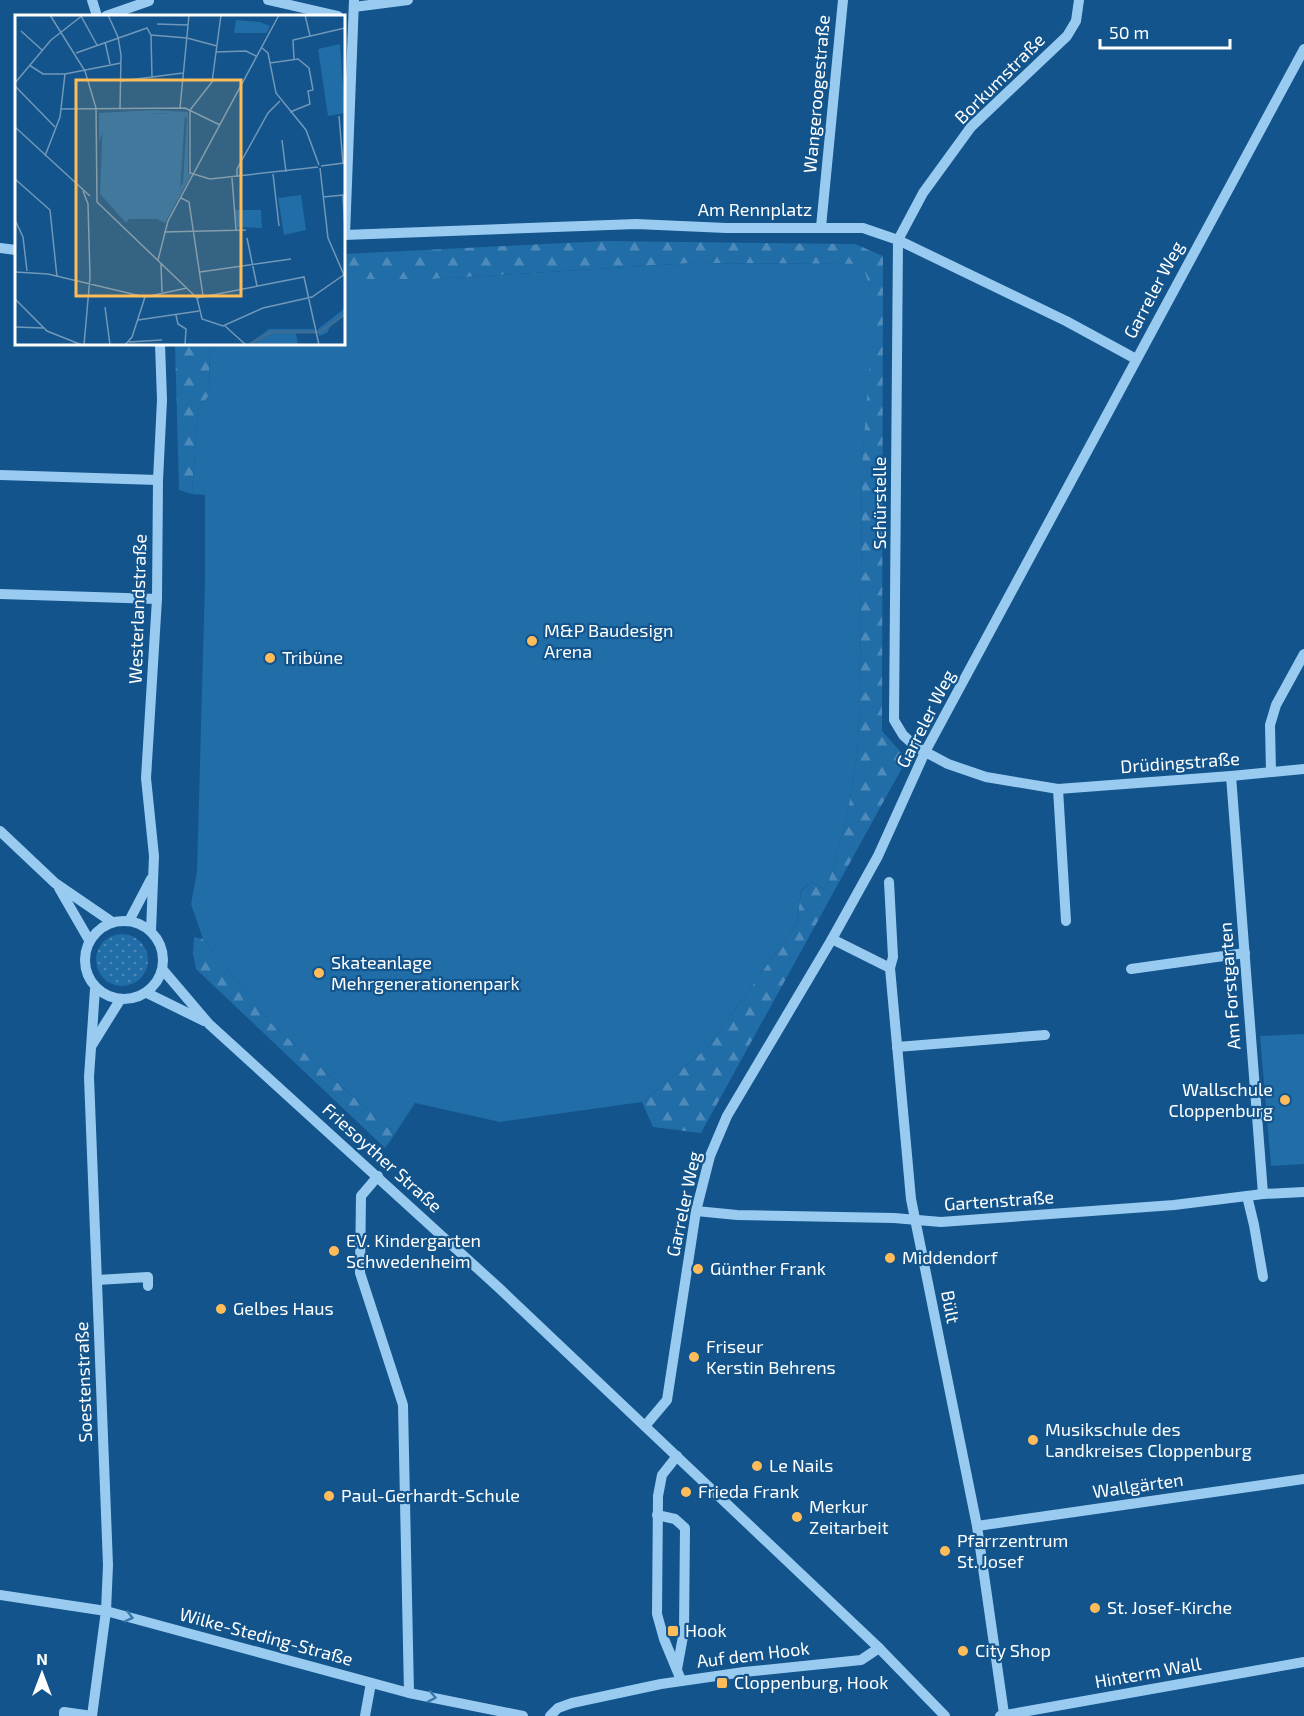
<svg xmlns="http://www.w3.org/2000/svg" width="1304" height="1716" viewBox="0 0 1304 1716" font-family="'Exo 2',sans-serif">
<defs>
<pattern id="grass-dots" width="8" height="8" patternUnits="userSpaceOnUse" patternTransform="scale(1.5)"><rect width="8" height="8" fill="#206da8"/><path d="M2 2h.1M6 6h.1" fill="none" stroke="#4d8ab9" stroke-width="1.8" stroke-linecap="round"/></pattern>
<pattern id="forest-firs" width="22" height="20" patternUnits="userSpaceOnUse" patternTransform="scale(1.5)"><rect width="22" height="20" fill="#206da8"/><path d="M5 1l3.5 6h-7zM16 11l3.5 6h-7z" fill="#4d8ab9"/></pattern>
</defs>
<rect width="100%" height="100%" fill="#12548b"/>
<!-- grass -->
<circle fill="url(#grass-dots)" cx="122" cy="960" r="26"/>
<!-- forest -->
<g fill="url(#forest-firs)">
<polygon points="606,241 855,244 883,256 882,731 907,759 701,1133 653,1127 642,1102 708,1047 797,923 801,891 811,882 826,890 846,822 857,756 860,705 862,463 867,385 863,264 694,263 433,279 344,279 344,254"/>
<polygon points="175,344 210,344 209,396 198,408 192,494 179,490"/>
<polygon points="194,937 203,939 271,1023 395,1134 385,1148 196,969 193,953"/>
</g>
<!-- park -->
<g fill="#206da8">
<polygon points="694,263 863,264 874,304 862,463 860,705 857,756 846,822 826,890 811,882 801,890 797,923 708,1047 642,1102 500,1122 415,1103 395,1134 271,1023 203,939 191,904 197,872 205,578 205,495 192,494 198,408 209,396 210,344 344,344 344,279 433,279"/>
<polygon points="1304,1034 1304,1164 1271,1166 1260,1036"/>
</g>
<g fill="none" stroke-linecap="round" stroke-linejoin="round">
<!-- minor -->
<g stroke="#99cbf1" stroke-width="10">
<polyline points="92,0 97,16"/>
<polyline points="268,0 338,16"/>
<polyline points="1079,0 1076,21 1067,36 971,127 923,193 898,240 894,720 903,735 916,747 948,764 986,777 1058,789 1231,776 1304,769"/>
<polyline points="354,7 408,0"/>
<polyline points="106,16 149,1"/>
<polyline points="821,227 843,0"/>
<polyline points="344,235 636,224 726,228 863,228 898,240 1066,321 1136,359"/>
<polyline points="345,235 354,0"/>
<polyline points="0,248 16,250"/>
<polyline points="0,475 158,480"/>
<polyline points="0,594 157,599"/>
<polyline points="1271,772 1270,725 1276,705 1304,654"/>
<polyline points="1231,776 1263,1194"/>
<polyline points="1058,789 1066,921"/>
<polyline points="0,831 55,883 112,922"/>
<polyline points="889,882 893,957 890,968"/>
<polyline points="59,888 89,940"/>
<circle cx="124" cy="960" r="39"/>
<polyline points="129,921 151,879"/>
<polyline points="151,931 154,856 146,778 157,599 158,480 162,400 160,344"/>
<polyline points="832,939 890,968 911,1199 977,1526 1004,1714"/>
<polyline points="1131,969 1245,953"/>
<polyline points="163,970 209,1024 499,1288 879,1648 945,1716"/>
<polyline points="147,993 204,1021"/>
<polyline points="92,1045 120,1000"/>
<polyline points="897,1047 1045,1035"/>
<polyline points="378,1176 361,1196 360,1273 403,1405 409,1693"/>
<polyline points="1247,1196 1254,1225 1263,1277"/>
<polyline points="696,1211 737,1215 894,1218 941,1222 1174,1205 1263,1194 1304,1192"/>
<polyline points="97,1280 148,1277 148,1286"/>
<polyline points="645,1426 667,1400 696,1211 710,1156 727,1116 832,939 878,856 925,752 1304,49"/>
<polyline points="677,1456 662,1475 658,1496 657,1614 664,1639 681,1680"/>
<polyline points="657,1515 675,1519 685,1528 684,1631 677,1669"/>
<polyline points="977,1526 1304,1479"/>
<polyline points="0,1595 106,1611 409,1693 523,1716"/>
<polyline points="64,1716 64,1712 92,1716"/>
<polyline points="92,1716 106,1611 108,1565 89,1077 95,989"/>
<polyline points="365,1716 371,1683"/>
<polyline points="550,1716 558,1708 572,1703 661,1684 744,1672 861,1660 879,1648"/>
<polyline points="1000,1716 1304,1662"/>
</g>
</g>
<!-- one-way arrows -->
<defs><path id="oneway-chevron" d="M-2-3.5L2.5 0L-2 3.5" fill="none" stroke-width="1.6" stroke-linecap="round" stroke-linejoin="round" transform="scale(1.5)"/></defs>
<g stroke="#3a78aa">
<use href="#oneway-chevron" transform="translate(129 1617) rotate(15)"/>
<use href="#oneway-chevron" transform="translate(432 1697) rotate(11)"/>
</g>
<!-- markers -->
<g fill="#ffbc59" stroke="#12548b" stroke-width="2">
<circle cx="532" cy="641" r="6"/>
<circle cx="270" cy="658" r="6"/>
<circle cx="319" cy="973" r="6"/>
<circle cx="1285" cy="1100" r="6"/>
<circle cx="334" cy="1251" r="6"/>
<circle cx="890" cy="1258" r="6"/>
<circle cx="698" cy="1269" r="6"/>
<circle cx="221" cy="1309" r="6"/>
<circle cx="694" cy="1357" r="6"/>
<circle cx="1033" cy="1440" r="6"/>
<circle cx="757" cy="1466" r="6"/>
<circle cx="686" cy="1492" r="6"/>
<circle cx="329" cy="1496" r="6"/>
<circle cx="797" cy="1517" r="6"/>
<circle cx="945" cy="1551" r="6"/>
<circle cx="1095" cy="1608" r="6"/>
<rect x="667" y="1625" width="12" height="12" rx="3"/>
<circle cx="963" cy="1651" r="6"/>
<rect x="716" y="1677" width="12" height="12" rx="3"/>
</g>
<g text-anchor="middle" stroke-width="4.5" stroke-linejoin="round" paint-order="stroke">
<!-- street labels -->
<g font-size="18" fill="#fff" stroke="#12548b">
<text transform="translate(1000 79) rotate(-45)" y="6">Borkumstraße</text>
<text transform="translate(817 94) rotate(-85)" y="6">Wangeroogestraße</text>
<text x="755" y="216">Am Rennplatz</text>
<text transform="translate(1154 290) rotate(-62)" y="6">Garreler Weg</text>
<text transform="translate(880 503) rotate(-90)" y="6">Schürstelle</text>
<text transform="translate(138 609) rotate(-88)" y="6">Westerlandstraße</text>
<text transform="translate(926 719) rotate(-63)" y="6">Garreler Weg</text>
<text transform="translate(1180 763) rotate(-4)" y="6">Drüdingstraße</text>
<text transform="translate(1230 986) rotate(-94)" y="6">Am Forstgarten</text>
<text transform="translate(382 1158) rotate(42)" y="6">Friesoyther Straße</text>
<text transform="translate(999 1201) rotate(-4)" y="6">Gartenstraße</text>
<text transform="translate(684 1204) rotate(-78)" y="6">Garreler Weg</text>
<text transform="translate(950 1307) rotate(79)" y="6">Bült</text>
<text transform="translate(84 1382) rotate(-92)" y="6">Soestenstraße</text>
<text transform="translate(1138 1486) rotate(-8)" y="6">Wallgärten</text>
<text transform="translate(266 1637) rotate(15)" y="6">Wilke-Steding-Straße</text>
<text transform="translate(753 1655) rotate(-7)" y="6">Auf dem Hook</text>
<text transform="translate(1148 1673) rotate(-10)" y="6">Hinterm Wall</text>
</g>
<!-- poi labels -->
<g font-size="18" fill="#fff" stroke="#12548b" text-anchor="start">
<text x="544" y="637">M&amp;P Baudesign<tspan x="544" dy="21">Arena</tspan></text>
<text x="282" y="664">Tribüne</text>
<text x="331" y="969">Skateanlage<tspan x="331" dy="21">Mehrgenerationenpark</tspan></text>
<text x="1273" y="1096" text-anchor="end">Wallschule<tspan x="1273" dy="21">Cloppenburg</tspan></text>
<text x="346" y="1247">EV. Kindergarten<tspan x="346" dy="21">Schwedenheim</tspan></text>
<text x="902" y="1264">Middendorf</text>
<text x="710" y="1275">Günther Frank</text>
<text x="233" y="1315">Gelbes Haus</text>
<text x="706" y="1353">Friseur<tspan x="706" dy="21">Kerstin Behrens</tspan></text>
<text x="1045" y="1436">Musikschule des<tspan x="1045" dy="21">Landkreises Cloppenburg</tspan></text>
<text x="769" y="1472">Le Nails</text>
<text x="698" y="1498">Frieda Frank</text>
<text x="341" y="1502">Paul-Gerhardt-Schule</text>
<text x="809" y="1513">Merkur<tspan x="809" dy="21">Zeitarbeit</tspan></text>
<text x="957" y="1547">Pfarrzentrum<tspan x="957" dy="21">St. Josef</tspan></text>
<text x="1107" y="1614">St. Josef-Kirche</text>
<text x="685" y="1637">Hook</text>
<text x="975" y="1657">City Shop</text>
<text x="734" y="1689">Cloppenburg, Hook</text>
</g>
</g>
<!-- overview -->
<g transform="translate(15 15)">
<rect width="330" height="330" fill="#12548b"/>
<path d="M221,5L245,7L255,11L252,18H219Z" fill="#206da8"/>
<path d="M138,95L173,97V157L176,160L150,208L142,204L168,168L172,103L149,98L116,100L88,115L84,127V98ZM330,293V301L318,306L312,318L304,321L303,314ZM254,314H299L300,318H255L232,330Z" fill="#206da8"/>
<path d="M325,29L330,98L313,101L303,34Z" fill="#206da8"/>
<path d="M170,98L165,177L142,204H114L111,208L85,179L88,100ZM286,180L291,215L269,220L263,183ZM220,195H246L247,213L222,212ZM255,318H281L283,330H238Z" fill="#206da8"/>
<path fill="none" stroke="#3c6d95" stroke-width="3" d="M234,330L256,317H305L330,299"/>
<path fill="none" stroke="#7198b9" stroke-width="1.5" d="M35,0L70,56L81,93L82,187L182,283M93,0L103,22L106,40L105,94M206,0L197,67L175,95V158L195,164L303,152M290,0L295,21M66,1L82,30M142,9L173,10M6,16L27,35M136,20L137,62M90,27L95,49M247,33L253,38L261,78L291,115L304,150M201,37L231,36L241,41M61,38L132,13L136,20L172,23L202,31M279,44L278,25L330,13M255,48L283,44L294,53L298,75L293,76L295,89L275,97M14,50L28,59H50L106,48M106,66L168,58M0,68L36,25L68,0M0,71L40,112M165,93L174,0M46,94L170,93L205,110M324,101L328,148M0,112L75,181M267,125L271,157M30,141L45,102L50,59M306,151L329,148M305,153L313,223L329,260M258,159L264,211M222,162V154L253,98L265,86M217,163L221,215M0,164L35,195L42,262M68,176L73,189L75,262L69,330M328,181L330,215M308,182L329,180M166,183L174,187L188,281M0,205L8,222L12,256M149,217L231,215M232,223L242,271M143,245L153,206L264,0M146,249L147,277M0,257L33,259L130,282L172,273M185,257L276,244M182,283L187,304L208,311L248,293L297,282L330,259M182,283L289,262L304,330M0,284L32,316L67,330M90,292L95,330M161,300L163,309L171,314L170,330M123,305L184,296M210,311L231,330M0,312L28,313M114,327L147,325M110,330L117,322L130,282"/>
<path fill="#ffbc59" fill-opacity="0.15" stroke="#ffbc59" stroke-width="3" d="M61,65H226V281H61Z"/>
<rect width="330" height="330" fill="none" stroke="#fff" stroke-width="3"/>
</g>
<!-- north arrow -->
<g transform="translate(42 1674)" stroke="#12548b" stroke-width="4.5" paint-order="stroke">
<path d="M0-4.5L10 22L0 15L-10 22Z" fill="#ffffff"/>
<text y="-9" font-size="16" font-weight="bold" text-anchor="middle" fill="#ffffff">N</text>
</g>
<!-- scale -->
<path d="M1100 39v9h130v-9" fill="none" stroke="#ffffff" stroke-width="3"/>
<text x="1109" y="39" font-size="18" fill="#ffffff" stroke="#12548b" stroke-width="4.5" paint-order="stroke">50 m</text>
</svg>
